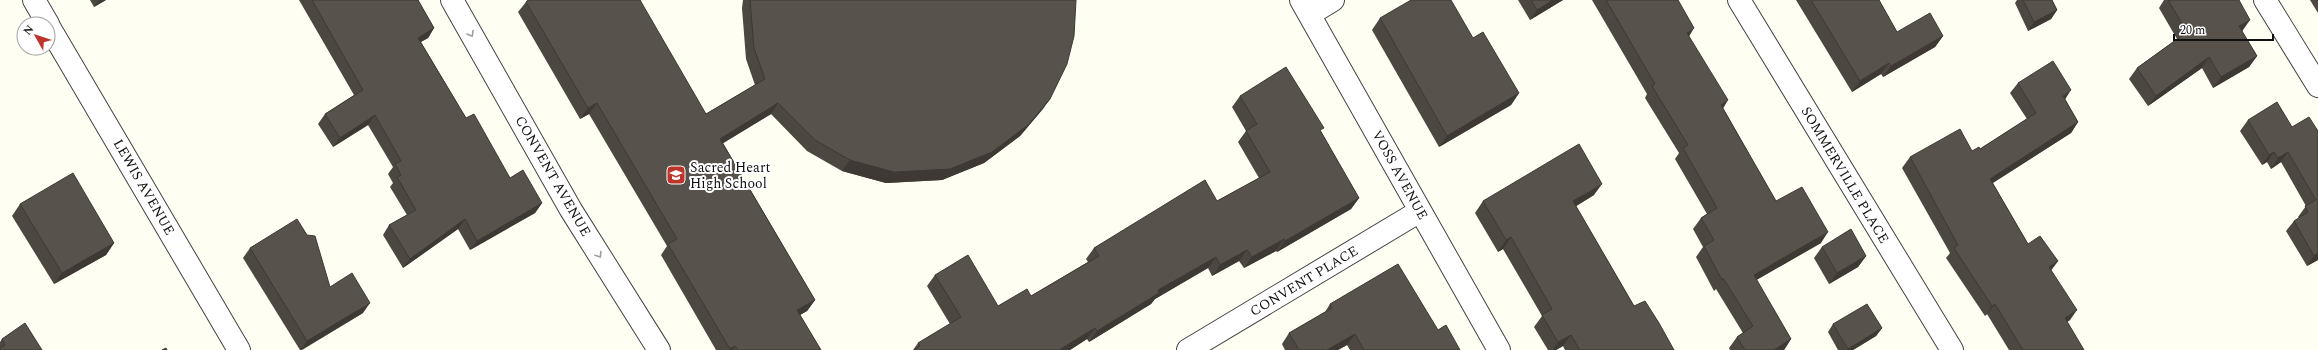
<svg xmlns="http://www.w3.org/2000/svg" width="2318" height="350" font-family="Spectral,serif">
<rect width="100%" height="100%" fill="#fffef3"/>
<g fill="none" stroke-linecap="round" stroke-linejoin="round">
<defs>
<g id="minor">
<path d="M34,0L48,24"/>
<path d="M452,0L571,210L659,350"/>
<path d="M1301,0L1499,350"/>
<path d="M1739,0L1952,350"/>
<path d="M2265,0L2318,86"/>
<path d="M1310,14L1333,0"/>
<path d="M48,25L239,350"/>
<path d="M1188,350L1420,211"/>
</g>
</defs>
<use href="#minor" stroke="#434343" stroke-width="24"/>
<use href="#minor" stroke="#fff" stroke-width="22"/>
</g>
<g fill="#4c4741">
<path d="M90,0H106L94,7Z"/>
<path d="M299,0H418L434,28L428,38L421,42L466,118L510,178L542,203L535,213L470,250L458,229L403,268L383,235L389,225L407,215L390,187L393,183L388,174L393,167L368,125L333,147L318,124L325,114L354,95Z"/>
<path d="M743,0H1076L1050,99L1042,110L1020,136L984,163L942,180L886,183L842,171L807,151L771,114L723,143L815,300L807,311L800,315L821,350H716L661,255L667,246L589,114L580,119L518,12L526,2L706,114L755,85L746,59L742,8Z"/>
<path d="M1518,0H1563L1530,20Z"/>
<path d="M1592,0H1678L1689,36L1723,108L1776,201L1821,243L1756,280L1791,339L1784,350H1730L1729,348L1737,337L1743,333L1716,289L1714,291L1696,257L1703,247L1693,229L1701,218L1707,214L1675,159L1679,153L1645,98L1647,94Z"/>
<path d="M1796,0H1879L1897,32L1943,36L1935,47L1883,77L1881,74L1852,92Z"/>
<path d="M2017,0H2052L2057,10L2051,19L2028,31L2015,3Z"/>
<path d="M2164,0H2239L2243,30L2242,31L2257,56L2249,67L2213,88L2202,68L2148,106L2129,79L2137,68L2177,39L2159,8Z"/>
<path d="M2310,0H2318V13Z"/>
<path d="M1380,18L1519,93L1511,105L1439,147L1372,30Z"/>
<path d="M2018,83L2065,99L2078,122L2071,133L1993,183L2028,244L2058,261L2051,270L2070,320L2067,322L2084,350H2009L1987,314L1985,316L1946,258L1950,253L1902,168L1910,157L1972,151L1980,149L2027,119L2010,93Z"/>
<path d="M1240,96L1321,132L1359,198L1351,209L1277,252L1276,251L1244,268L1239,261L1212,276L1208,268L1155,299L1151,304L1089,342L1087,339L1070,350H913L918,343L950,324L927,286L935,275L998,306L1031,296L1088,262L1086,259L1094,248L1217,201L1259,178L1238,142L1246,131L1232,107Z"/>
<path d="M2248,120L2318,131V260L2307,266L2286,231L2294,221L2299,218L2298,217L2306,206L2281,162L2271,169L2267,162L2262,165L2240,131Z"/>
<path d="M1594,195L1576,206L1634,306L1674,350H1565L1563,346L1556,350H1548L1534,327L1542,316L1503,249L1498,252L1475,213L1483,201Z"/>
<path d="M20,204L114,243L106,255L54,284L12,216Z"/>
<path d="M1822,247L1866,256L1858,267L1829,284L1814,258Z"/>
<path d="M250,248L330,287L363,313L302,350H300L243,258Z"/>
<path d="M1330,304L1438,330L1460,350H1350L1347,345L1338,350H1285L1282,344L1289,333L1325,312Z"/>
<path d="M1833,324L1882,328L1876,336L1853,350H1838L1828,332Z"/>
<path d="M2,339L42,350H0V342Z"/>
</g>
<g fill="#3e3935">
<path d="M99,0H106L94,7Z"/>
<path d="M1553,0H1563L1530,20L1537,10Z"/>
<path d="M2057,10L2051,19L2028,31L2034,22Z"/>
<path d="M2250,20L2243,30L2232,37L2239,26Z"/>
<path d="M434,28L428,38L411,47L418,38Z"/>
<path d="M1694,28L1687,40V33Z"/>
<path d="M1943,36L1935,47L1883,77L1891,66Z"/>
<path d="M2257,56L2249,67L2213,88L2221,77Z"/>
<path d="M2209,57L2202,68L2148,106L2156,96Z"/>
<path d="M1889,63L1881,74L1852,92L1860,81Z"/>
<path d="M2071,90L2064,101L2063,96Z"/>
<path d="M1519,93L1511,105L1439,147L1447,136Z"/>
<path d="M1050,99L1042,110L1020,136L984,163L942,180L886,183L842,171L850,160Z"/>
<path d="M1728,100L1721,112V105Z"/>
<path d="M597,103L589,114L580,119L588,108Z"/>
<path d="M778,103L771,114L712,150L720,139Z"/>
<path d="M375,115L368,125L333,147L340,138Z"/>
<path d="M2078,122L2071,133L1983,189L1990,179Z"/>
<path d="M2274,152L2267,162L2262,165L2269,155Z"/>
<path d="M2288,152L2281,162L2271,169L2278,158Z"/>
<path d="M1602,184L1594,195L1565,213L1573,201Z"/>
<path d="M1359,198L1351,209L1277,252L1285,241Z"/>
<path d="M542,203L535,213L470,250L477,241Z"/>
<path d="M465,219L458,229L403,268L410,259Z"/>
<path d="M1828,232L1821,243L1746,286L1754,275Z"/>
<path d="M1511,237L1503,249L1498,252L1506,240Z"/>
<path d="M1284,239L1276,251L1244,268L1252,257Z"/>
<path d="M114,243L106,255L54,284L62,273Z"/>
<path d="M1247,250L1239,261L1212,276L1220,265Z"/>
<path d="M2318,253V260L2307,266L2314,256Z"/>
<path d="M1866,256L1858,267L1829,284L1837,273Z"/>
<path d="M1216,257L1208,268L1155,299L1151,304L1089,342L1097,331L1158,290Z"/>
<path d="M2058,261L2050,272L2049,267Z"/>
<path d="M815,300L807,311L789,321L797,310Z"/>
<path d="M370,303L363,313L301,350L307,341Z"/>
<path d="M1995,304L1987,314L1985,316L1992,306Z"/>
<path d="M2077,310L2070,320L2057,328L2065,318Z"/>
<path d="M1095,328L1087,339L1070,350H1059Z"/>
<path d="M1882,328L1876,336L1853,350H1847L1848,349Z"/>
<path d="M1355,334L1347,345L1338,350H1327Z"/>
<path d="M1571,335L1563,346L1556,350H1553L1558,342Z"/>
<path d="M1791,339L1784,350H1774Z"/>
<path d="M735,346L732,350H729L730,349Z"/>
</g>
<g fill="#58524c" stroke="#3e3935">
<path d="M312,0H418L434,28L418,38L466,118L474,114L510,178L523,170L542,203L477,241L465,219L410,259L389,225L416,210L397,177L401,175L395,164L401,161L375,115L340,138L325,114L363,90Z"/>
<path d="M528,0H640L706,114L765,79L754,48L750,0H1076L1074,36L1067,64L1050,99L1028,125L992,152L950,169L894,172L850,160L815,140L778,103L720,139L815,300L797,310L821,350H738L735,346L730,349L668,244L677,239L597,103L588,108L526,2Z"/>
<path d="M1411,0H1451L1473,38L1483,32L1519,93L1447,136L1380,18Z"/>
<path d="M1531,0H1553L1537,10Z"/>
<path d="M1606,0H1678L1694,28L1687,33L1728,100L1721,105L1776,201L1802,187L1828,232L1754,275L1791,339L1774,350H1745L1737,337L1753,326L1723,278L1722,280L1704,246L1714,240L1701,218L1717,208L1683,148L1688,145L1652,86L1655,84Z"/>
<path d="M1811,0H1879L1897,32L1930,13L1943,36L1891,66L1889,63L1860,81Z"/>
<path d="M2023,0H2052L2057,10L2034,22Z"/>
<path d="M2168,0H2239L2250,20L2239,26L2257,56L2221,77L2209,57L2156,96L2137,68L2187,32Z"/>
<path d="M2053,61L2071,90L2063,96L2078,122L1990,179L2028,244L2040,236L2058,261L2049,267L2077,310L2065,318L2084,350H2023L1995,304L1992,306L1954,248L1958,245L1910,157L1960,129L1972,151L1979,147L1980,149L2036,113L2018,83Z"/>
<path d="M1286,67L1324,128L1320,130L1359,198L1285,241L1284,239L1252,257L1247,250L1220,265L1216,257L1158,290L1159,293L1097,331L1095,328L1059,350H914L920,346L918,343L961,317L935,275L968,255L998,306L1027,289L1031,296L1099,256L1094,248L1205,180L1217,201L1270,172L1246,131L1257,124L1240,96Z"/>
<path d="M2277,102L2292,127L2309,117L2318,131V253L2314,256L2294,221L2308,212L2305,206L2316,200L2288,152L2278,158L2274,152L2269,155L2248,120Z"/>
<path d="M1579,144L1602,184L1573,201L1634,306L1645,301L1659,323L1674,350H1580L1571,335L1558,342L1542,315L1552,309L1511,237L1506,240L1483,201Z"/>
<path d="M73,173L114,243L62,273L20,204Z"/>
<path d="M297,219L307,235L315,236L330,287L352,273L370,303L307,341L250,248Z"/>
<path d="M1851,229L1866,256L1837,273L1822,247Z"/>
<path d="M1398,264L1438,330L1446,325L1460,350H1364L1355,334L1327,350H1299L1289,333L1332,308L1330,304Z"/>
<path d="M1867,304L1882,328L1848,349L1833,324Z"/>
<path d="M25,323L42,350H0V348L5,345L2,339Z"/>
<path d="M166,348L167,350H162Z"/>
</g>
<defs><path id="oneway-chevron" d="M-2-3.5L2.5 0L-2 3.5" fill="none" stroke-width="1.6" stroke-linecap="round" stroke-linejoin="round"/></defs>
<g stroke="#9f9f9f">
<use href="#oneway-chevron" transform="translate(471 34) rotate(60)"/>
<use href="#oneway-chevron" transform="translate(599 255) rotate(58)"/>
</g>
<defs>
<symbol id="school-square" viewBox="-11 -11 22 22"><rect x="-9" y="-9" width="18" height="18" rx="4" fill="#bd352a" stroke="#fff"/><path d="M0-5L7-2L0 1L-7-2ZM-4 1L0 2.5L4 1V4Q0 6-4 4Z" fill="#fff"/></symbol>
</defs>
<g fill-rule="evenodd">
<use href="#school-square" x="665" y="164" width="22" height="22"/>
</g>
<g text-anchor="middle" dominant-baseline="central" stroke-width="4" stroke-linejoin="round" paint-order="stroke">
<g font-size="14" fill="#101010" stroke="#fff" text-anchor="start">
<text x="690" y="167">Sacred Heart<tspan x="690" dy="16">High School</tspan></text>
</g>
<g font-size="14" fill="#101010" stroke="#fff">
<text transform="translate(1400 175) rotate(61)">VOSS AVENUE</text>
<text transform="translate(1845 175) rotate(59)">SOMMERVILLE PLACE</text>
<text transform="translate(553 176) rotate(60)">CONVENT AVENUE</text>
<text transform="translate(144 187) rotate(60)">LEWIS AVENUE</text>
<text transform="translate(1304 281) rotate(-31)">CONVENT PLACE</text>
</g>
</g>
<g transform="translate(36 36) rotate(309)"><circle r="19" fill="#ffffff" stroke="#9f9f9f"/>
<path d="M0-3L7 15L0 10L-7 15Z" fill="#bd352a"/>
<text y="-6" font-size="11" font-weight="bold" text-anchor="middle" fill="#101010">N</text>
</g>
<path d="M2174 34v6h99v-6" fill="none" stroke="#101010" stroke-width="2"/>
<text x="2180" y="34" font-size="12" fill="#101010" stroke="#ffffff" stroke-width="3" paint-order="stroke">20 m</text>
</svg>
